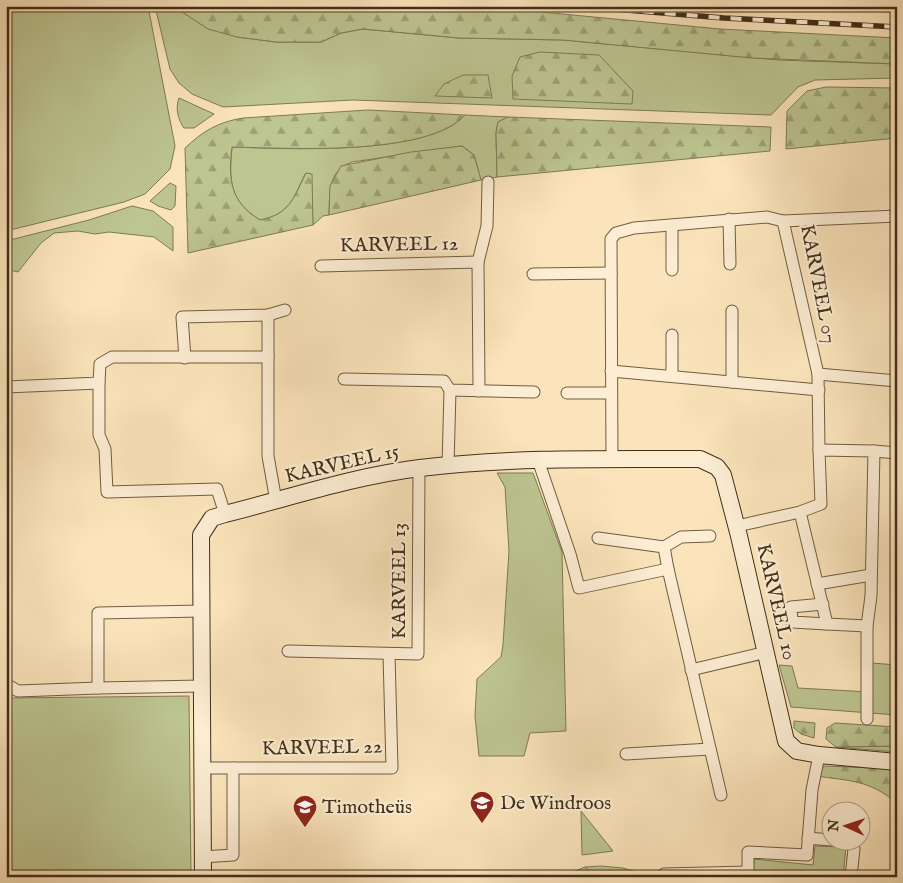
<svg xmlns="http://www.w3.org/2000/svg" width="903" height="883" font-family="'IM FELL English',serif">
<defs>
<pattern id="forest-firs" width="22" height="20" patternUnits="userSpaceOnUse" patternTransform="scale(1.25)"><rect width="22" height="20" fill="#bdc591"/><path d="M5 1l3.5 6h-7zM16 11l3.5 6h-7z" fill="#9ba076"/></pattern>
</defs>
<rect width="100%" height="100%" fill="#fbe4bb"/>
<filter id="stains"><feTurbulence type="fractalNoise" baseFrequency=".004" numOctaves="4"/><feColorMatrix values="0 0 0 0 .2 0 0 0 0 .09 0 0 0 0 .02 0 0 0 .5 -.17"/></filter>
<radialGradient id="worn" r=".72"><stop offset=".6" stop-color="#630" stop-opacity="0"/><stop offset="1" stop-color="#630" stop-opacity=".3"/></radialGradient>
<g fill="#bdc591" stroke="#7f7a55">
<path d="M6,6H148L175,146L170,169L145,194L124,202L6,231Z"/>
<path d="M155,6H179L182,12L237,37L276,42H321L341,33L363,29L459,38L563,40L779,60L897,64V78L815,80L798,87L771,115L353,100L223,107L192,94L179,83L170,69Z"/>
<path d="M179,98L214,114L194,128H184C178,120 175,107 179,98Z"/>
<path d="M465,115L508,117L498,122L496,133L497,177L481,180L474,155L462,146L352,162C327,171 330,193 329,215L323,216L313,225L311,174H305C293,199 290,214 260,220C229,201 229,180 232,147C286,149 428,156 465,115Z"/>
<path d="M170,183L176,186L175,206L171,210L158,206L150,201Z"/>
<path d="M132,206L153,211L173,227V251L154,237L109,232L95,234L78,231L54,233L41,243L18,272L6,269V241L89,220Z"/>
<path d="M497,473H533L562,552L566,731L530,733L524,756H479L475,716L477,679L501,657L503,645L509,551L505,487Z"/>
<path d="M872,663L897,665V715L791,707L779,665L792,666L798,688L870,692Z"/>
<path d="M189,696L191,877H6V698Z"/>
<path d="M897,746V752L836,747Z"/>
<path d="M581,811L613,851L582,855Z"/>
<path d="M815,846L846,847L843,877H753L754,859L813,865Z"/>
<path d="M601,866L623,868L655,877H594L585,867Z"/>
</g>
<g fill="url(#forest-firs)" stroke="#7f7a55">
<path d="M179,6H478L720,29L897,38V64L752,58L563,40L459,38L363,29L341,33L321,42H276L237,37L208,29L182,12Z"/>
<path d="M540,52L599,55L633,91L632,104L513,99L512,76L520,57Z"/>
<path d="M463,75H488L492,98L435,96L444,84Z"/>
<path d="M826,87L897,88V138L786,149L787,111L807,91Z"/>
<path d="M368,110L465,115C427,157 287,148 232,147C228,179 230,202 260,220C290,214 293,199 306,173L312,174L313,225L188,253L185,148C203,131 218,122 243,118Z"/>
<path d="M508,117L771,127L770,151L497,177L496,133L498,122Z"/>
<path d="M462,146L474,155L481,180L329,215L330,186L341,166L411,152Z"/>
<path d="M794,721L815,723L814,738L801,734L794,728Z"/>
<path d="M835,723L897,727V746L836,747L826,739L827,728Z"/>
<path d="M824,766L897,769V803C869,780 851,781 816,776Z"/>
<path d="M585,867L594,877H561Z"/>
</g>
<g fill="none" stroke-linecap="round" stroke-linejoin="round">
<defs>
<g id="street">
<path d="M729,219L730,264"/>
<path d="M672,226V270"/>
<path d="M478,262L487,226L488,182"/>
<path d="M321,266L478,262L479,391"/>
<path d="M533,274L611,273"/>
<path d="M268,357V315"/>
<path d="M185,358L182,317L268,315L285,310"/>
<path d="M611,371L819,390"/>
<path d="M818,374L897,381"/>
<path d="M672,376V335"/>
<path d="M344,379L444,381L450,390L534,392"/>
<path d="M732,382V311"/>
<path d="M99,383V435L105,449L107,492L217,489L225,514"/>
<path d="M6,387L99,383L100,364L112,357H268V456L276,501"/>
<path d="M567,393H611"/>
<path d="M819,450L818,374L783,221L897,216"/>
<path d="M874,451L897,453"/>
<path d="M612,459L611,239L616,233L634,228L767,217L783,221"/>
<path d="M538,460L570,554L579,588L668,569L664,547L598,538"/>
<path d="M448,466L450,390"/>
<path d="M737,526L800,512L821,504L819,450L874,451L871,596L867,626L827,624L800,512"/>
<path d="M664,547L681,537L710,536"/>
<path d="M668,569L721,795"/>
<path d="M817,584L871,575"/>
<path d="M823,604L791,607L792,622L827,624"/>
<path d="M867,626V719"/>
<path d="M288,651L418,654L419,468"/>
<path d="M691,670L767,652"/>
<path d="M6,684L18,691L98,688"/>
<path d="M201,686L98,688V613L202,611"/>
<path d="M626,754L710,749"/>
<path d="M202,768H392L389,654"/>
<path d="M808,838L830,840"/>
<path d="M840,840L847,841L854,849L851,877"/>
<path d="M202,857L233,855V768"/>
<path d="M664,874L748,872"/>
<path d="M748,877V852L807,855L812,790L819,755"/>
</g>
<path id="secondary" d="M203,877L201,535L212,518L225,514C289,498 354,476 420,468C513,457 607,459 700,459L717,467L723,475L739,536L786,741L797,751L819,755L897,762"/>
</defs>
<use href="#street" stroke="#705c42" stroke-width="13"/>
<use href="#secondary" stroke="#412f19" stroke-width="18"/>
<use href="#street" stroke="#fcedd3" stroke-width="11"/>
<use href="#secondary" stroke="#fcedd3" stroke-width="16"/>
<defs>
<g id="rail">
<path d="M577,6L724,18L897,27"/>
<path d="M796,6L897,10"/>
</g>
</defs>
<use href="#rail" stroke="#412f19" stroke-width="5.5"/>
<use href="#rail" stroke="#fcedd3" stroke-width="4" stroke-dasharray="11" stroke-linecap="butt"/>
</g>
<defs>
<symbol id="school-pin" viewBox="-11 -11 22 30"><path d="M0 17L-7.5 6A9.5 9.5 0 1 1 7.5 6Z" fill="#8f2418" stroke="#fcedd3"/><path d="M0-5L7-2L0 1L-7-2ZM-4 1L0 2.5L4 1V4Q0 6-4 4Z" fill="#fff"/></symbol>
</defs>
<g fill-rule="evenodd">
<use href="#school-pin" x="468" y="789" width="28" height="38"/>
<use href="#school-pin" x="291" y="793" width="28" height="38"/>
</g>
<g text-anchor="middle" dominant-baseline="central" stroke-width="4.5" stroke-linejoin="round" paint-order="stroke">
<g font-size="20" fill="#412f19" stroke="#fcedd3">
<text transform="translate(399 245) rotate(-1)">KARVEEL 12</text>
<text transform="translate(818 284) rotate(79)">KARVEEL 07</text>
<text transform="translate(342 464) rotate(-13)">KARVEEL 15</text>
<text transform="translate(399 581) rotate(-90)">KARVEEL 13</text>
<text transform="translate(776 602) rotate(77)">KARVEEL 10</text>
<text transform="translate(322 748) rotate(-1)">KARVEEL 22</text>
</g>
<g font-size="20" fill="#412f19" stroke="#fcedd3" text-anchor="start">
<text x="500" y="803">De Windroos</text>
<text x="322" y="807">Timotheüs</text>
</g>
</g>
<rect width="903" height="883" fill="none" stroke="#fbe4bb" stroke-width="25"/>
<rect x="8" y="8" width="888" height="868" fill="none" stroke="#412f19" stroke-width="2.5"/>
<rect x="12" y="12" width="878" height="858" fill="none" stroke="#412f19"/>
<g transform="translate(846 826) rotate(273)"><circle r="24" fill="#fcedd3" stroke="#b1a189"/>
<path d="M0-4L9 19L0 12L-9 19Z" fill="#8f2418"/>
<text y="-8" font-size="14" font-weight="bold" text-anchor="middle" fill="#412f19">N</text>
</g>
<rect width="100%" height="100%" filter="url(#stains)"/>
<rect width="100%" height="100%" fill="url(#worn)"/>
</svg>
